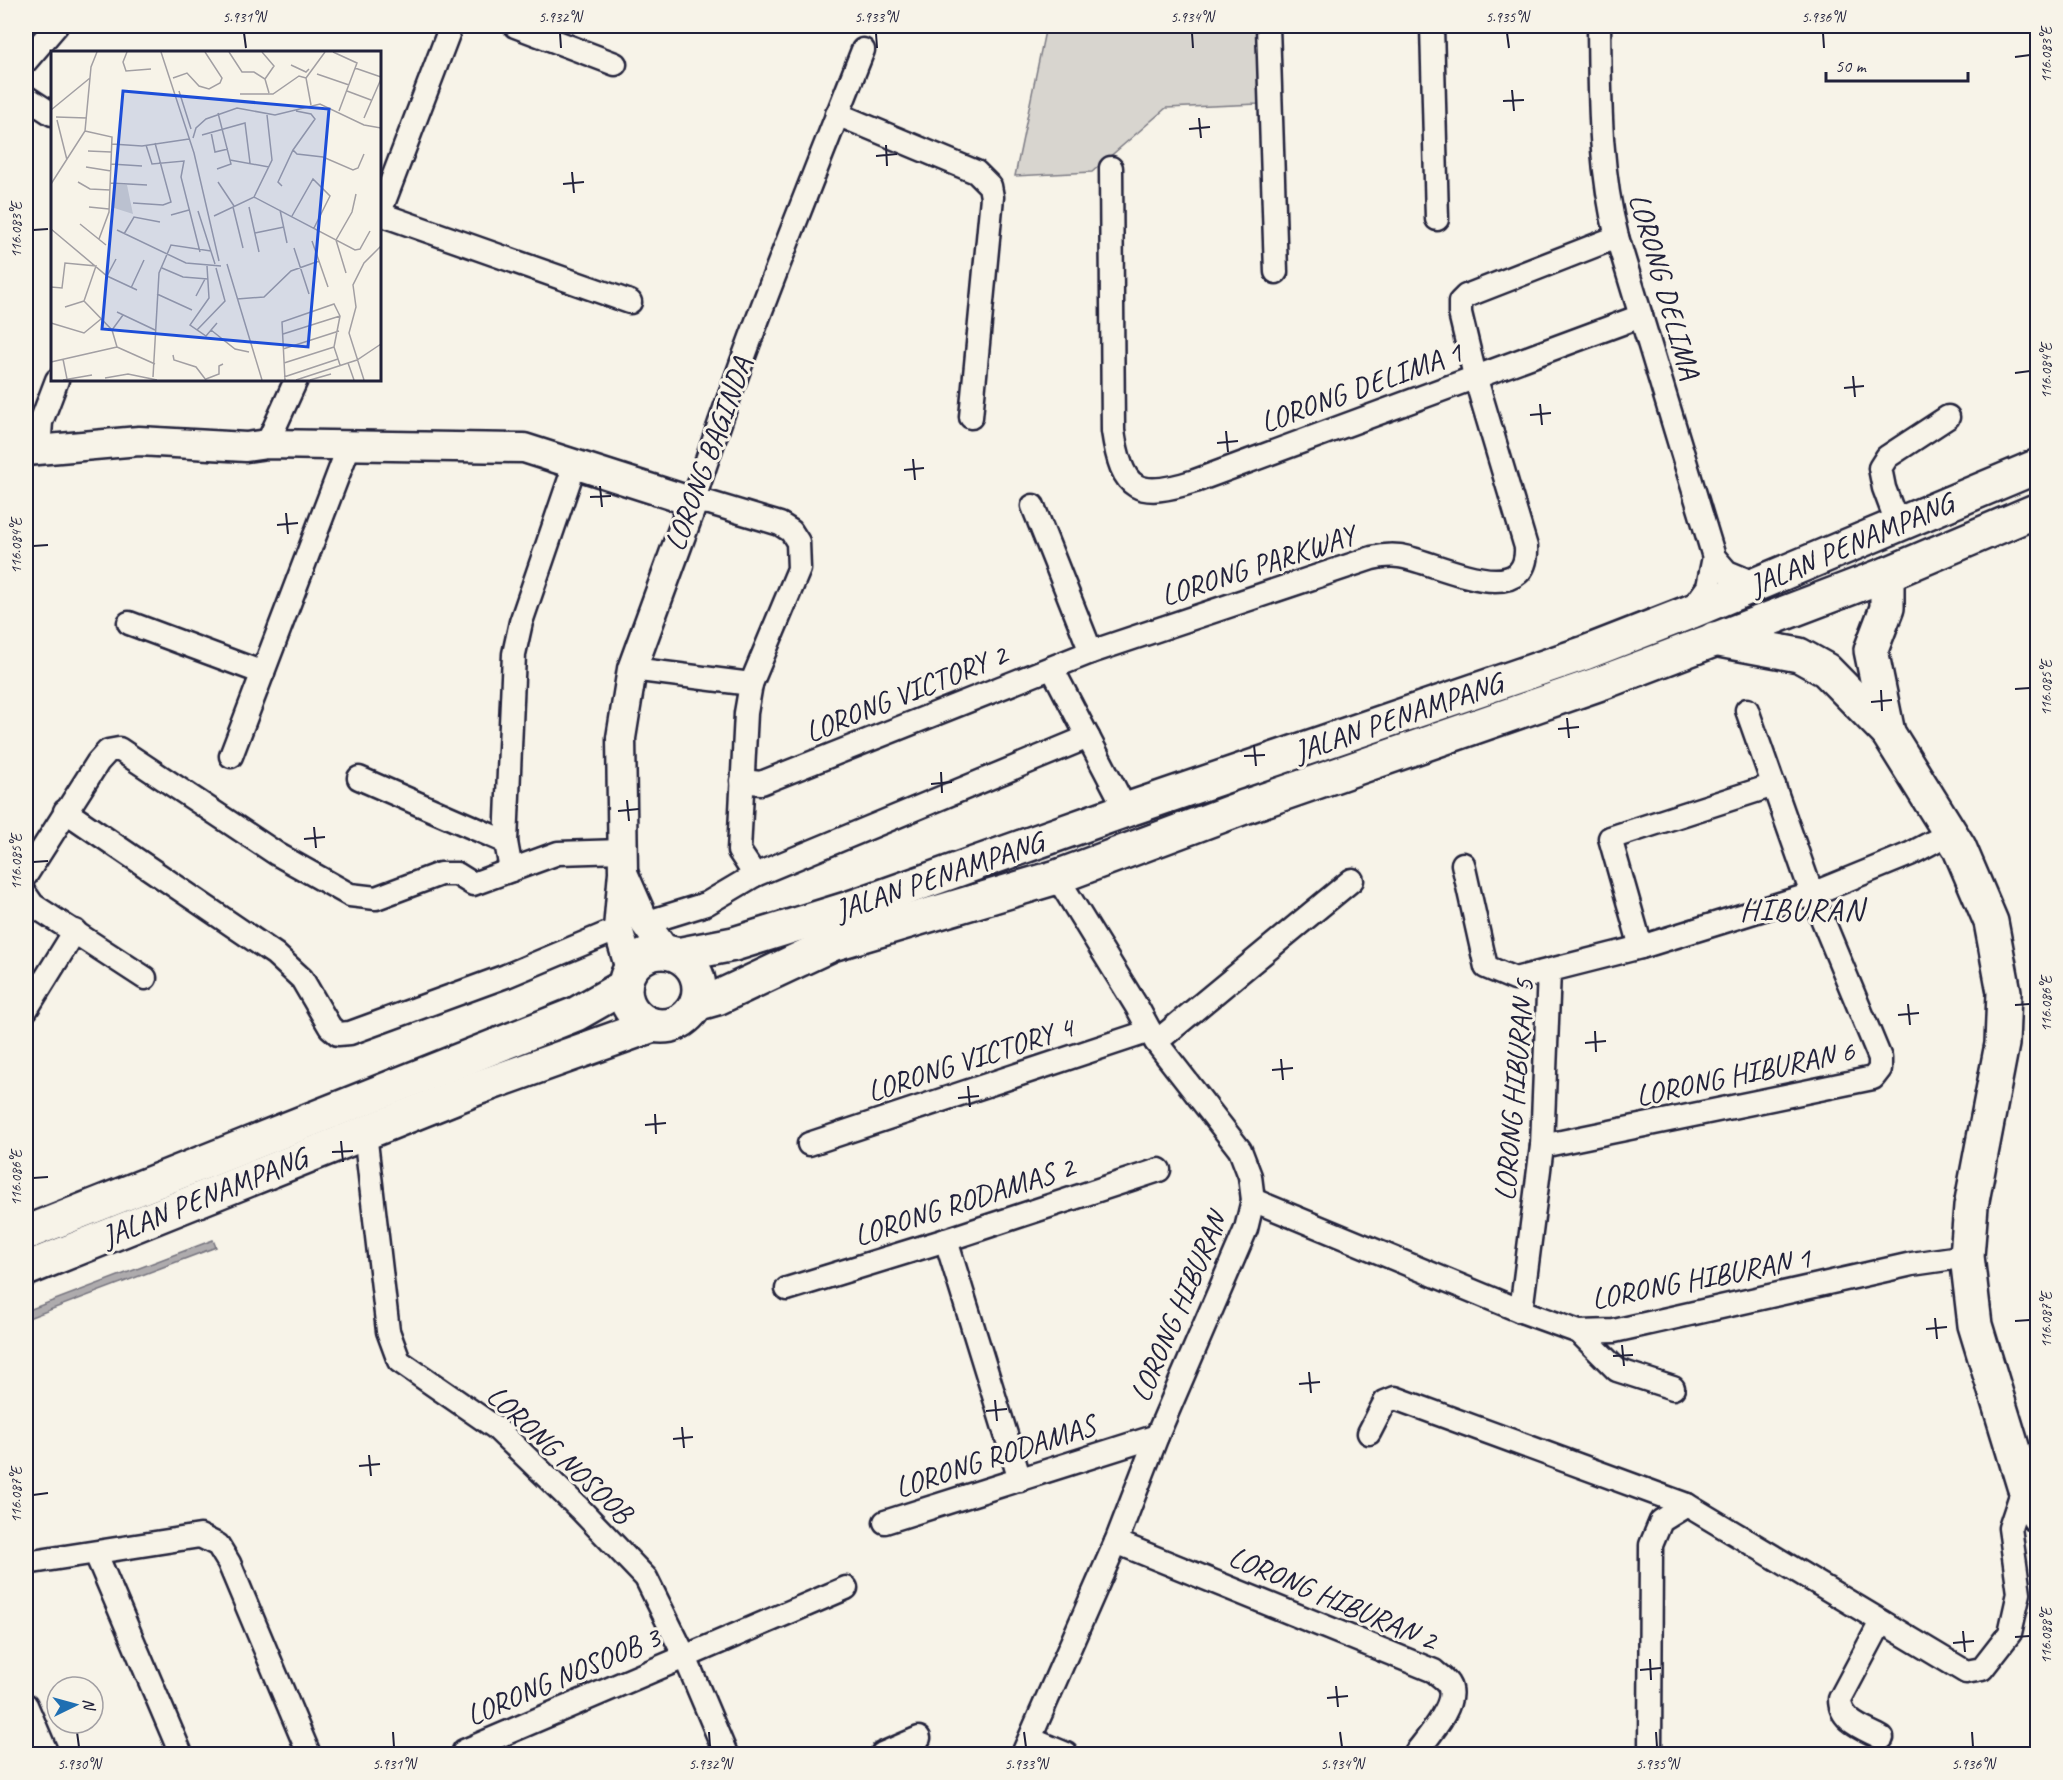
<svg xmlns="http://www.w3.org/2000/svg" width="2063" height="1780" font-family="Caveat,sans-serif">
<rect width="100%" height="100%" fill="#f7f3e8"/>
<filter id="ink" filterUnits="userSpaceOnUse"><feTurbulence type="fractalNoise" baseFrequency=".0167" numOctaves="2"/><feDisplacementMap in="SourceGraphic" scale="12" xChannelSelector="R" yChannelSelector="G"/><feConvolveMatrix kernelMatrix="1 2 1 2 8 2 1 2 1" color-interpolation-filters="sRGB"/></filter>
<g filter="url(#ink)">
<path fill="#d8d5cf" stroke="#7d7c85" stroke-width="1.5" d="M1046,26H1258V104L1166,108L1092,172L1015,176Z"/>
<path fill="#aeabad" stroke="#76747f" stroke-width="1.5" d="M213,1240L216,1247L26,1319V1311Z"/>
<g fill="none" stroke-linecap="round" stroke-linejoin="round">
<defs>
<g id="minor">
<path d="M515,26L615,64"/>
<path d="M1268,26L1276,272"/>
<path d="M1432,26L1437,219"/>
<path d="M1599,26C1600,97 1599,167 1617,237L1714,557L1727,572L1756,584"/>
<path d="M26,61L56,26"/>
<path d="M26,97L52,114"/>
<path d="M837,114L976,172L990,186L992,197L971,417"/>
<path d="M1111,168L1113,431C1122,492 1138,499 1195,481L1641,316"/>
<path d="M380,212L451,26"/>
<path d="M380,214L630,302"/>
<path d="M267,444L296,380"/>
<path d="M39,449L41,422L57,380"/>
<path d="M1033,506L1091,652"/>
<path d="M1897,523L1884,488L1880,468L1887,457L1948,417"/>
<path d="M1690,612L1708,587L1714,557"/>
<path d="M129,623L263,673"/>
<path d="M1052,668L1126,810"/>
<path d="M632,669L751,684"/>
<path d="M231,756L349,446"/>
<path d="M359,778L506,842"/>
<path d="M742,781L761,783L1091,652L1372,558C1381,556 1390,555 1399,556C1430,559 1529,614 1526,547L1475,376L1460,313V302L1466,296L1617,237"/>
<path d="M65,811L275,954L302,979L330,1027L338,1034L350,1033L506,976L618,929"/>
<path d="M1463,864L1486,967L1515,979L1641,947L1812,894L1910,854L1950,833"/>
<path d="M511,870L506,842L514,654L521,622L575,464"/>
<path d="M26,875L98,762L108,751L119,749L277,854L350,895L376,898L440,874H457L473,884L558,853L622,851"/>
<path d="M755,875L739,851L746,713L751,684L799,569L798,542L791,531L780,524L710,503L693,502C743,349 804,200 863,50"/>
<path d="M26,895L33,905L145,978"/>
<path d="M645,923L706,904L755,875L1088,737"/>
<path d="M1641,947L1610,838L1774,785"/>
<path d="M26,1010L75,931"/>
<path d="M1156,1042L1352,880"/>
<path d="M365,1133L388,1331L399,1361L496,1428L579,1508L646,1578L685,1657L726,1754"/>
<path d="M809,1144L1150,1031"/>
<path d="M1542,1146L1873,1078L1880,1069V1058L1812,894L1747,710"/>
<path d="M1253,1200L1521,1311L1579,1332L1614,1331L1912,1264L1967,1256"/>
<path d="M946,1240L1020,1480"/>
<path d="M787,1289L946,1240L1159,1170"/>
<path d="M1521,1311L1542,1146L1549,971"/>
<path d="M1579,1332L1617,1370L1673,1388"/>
<path d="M1369,1433L1385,1402L1395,1398L1687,1505L1966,1672L1982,1669L2010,1633L2019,1593L2010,1528L2024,1486"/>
<path d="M885,1522L1157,1436"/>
<path d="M1116,1542L1434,1671C1438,1675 1445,1679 1448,1684C1460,1703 1426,1739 1415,1754"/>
<path d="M96,1554L181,1754"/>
<path d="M26,1563L200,1536L218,1545L229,1563L309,1754"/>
<path d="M1881,1622L1840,1699C1840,1722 1864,1728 1882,1738"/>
<path d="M26,1705L47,1754"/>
<path d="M1030,1739L1066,1754"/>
<path d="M464,1751L846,1588"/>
<path d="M882,1754L919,1738"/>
<path d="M1023,1754L1116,1542L1157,1436L1246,1229L1253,1200L1250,1176L1240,1150L1156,1042L1137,1007L1057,877"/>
<path d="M1650,1754L1651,1545L1661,1521L1687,1505"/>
</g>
<g id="tertiary">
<path d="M26,451L139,441L246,447L267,444L524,448L693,502L632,669L621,738L623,872L618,929L630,969"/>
<path d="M624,875L645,923L666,952"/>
</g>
<g id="secondary">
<path d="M1887,574V608L1871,650L1888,733"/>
<path d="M1714,639L1799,655L1826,670L1888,733L1959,847L1991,922L2004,992L2002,1044L1971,1206L1967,1256L1975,1325L2024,1486L2038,1516"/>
</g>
<g id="primary">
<circle cx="662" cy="989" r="37"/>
<path d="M677,955L734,944L850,908L1126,810L1585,653L1690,612L2038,466"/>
<path d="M696,1004L717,998L832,944L1057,877L1247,806L1601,683L1887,574L2038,510"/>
<path d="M26,1233L576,1014L625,986"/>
<path d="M26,1269L477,1088L653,1025"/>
</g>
</defs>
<use href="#minor" stroke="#22223b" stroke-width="27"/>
<use href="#tertiary" stroke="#22223b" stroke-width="33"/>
<use href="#secondary" stroke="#22223b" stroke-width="38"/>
<use href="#primary" stroke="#22223b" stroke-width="38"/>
<use href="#minor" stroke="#f7f3e8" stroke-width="22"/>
<use href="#tertiary" stroke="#f7f3e8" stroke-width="28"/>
<use href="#secondary" stroke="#f7f3e8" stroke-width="33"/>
<use href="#primary" stroke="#f7f3e8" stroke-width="33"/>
</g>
</g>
<path fill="none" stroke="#22223b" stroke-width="2" d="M244,33L246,48M560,33L561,48M876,33L877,48M1192,33L1193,48M1507,33L1509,48M1823,33L1824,48M2015,57L2030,55M1512,90L1514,111M1503,101L1524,100M1199,118L1201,138M1189,129L1210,127M886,145L887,166M876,156L897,154M572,172L574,193M563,184L584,182M33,230L48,229M2015,373L2030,371M1853,376L1855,397M1844,388L1864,386M1540,404L1542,425M1530,415L1551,413M1226,431L1228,452M1217,443L1238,441M913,459L915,480M904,470L924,468M600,486L602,507M590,497L611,496M286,513L288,534M277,525L298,523M33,546L48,545M2015,689L2030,688M1881,690L1882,711M1871,702L1892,700M1567,718L1569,738M1558,729L1579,727M1254,745L1256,766M1244,756L1265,755M941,772L942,793M931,784L952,782M627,800L629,821M618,811L639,809M314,827L316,848M304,839L325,837M33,862L48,861M1908,1004L1910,1025M2015,1005L2030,1004M1898,1015L1919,1013M1595,1031L1596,1052M1585,1043L1606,1041M1281,1059L1283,1080M1272,1070L1293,1068M968,1086L970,1107M958,1098L979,1096M655,1114L656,1134M645,1125L666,1123M341,1141L343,1162M332,1152L353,1151M33,1178L48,1177M1935,1318L1937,1339M2015,1321L2030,1320M1926,1329L1947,1327M1622,1345L1624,1366M1613,1356L1633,1355M1309,1372L1311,1393M1299,1384L1320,1382M995,1400L997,1421M986,1411L1007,1409M682,1427L684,1448M673,1439L693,1437M369,1455L371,1476M359,1466L380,1464M33,1495L48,1493M1963,1631L1965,1652M2015,1637L2030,1636M1953,1643L1974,1641M1650,1659L1651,1680M1640,1670L1661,1668M1336,1686L1338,1707M1327,1698L1348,1696M77,1732L79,1747M393,1732L394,1747M709,1732L710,1747M1024,1732L1026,1747M1340,1732L1342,1747M1656,1732L1657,1747M1972,1732L1973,1747"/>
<g text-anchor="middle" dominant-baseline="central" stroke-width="6" stroke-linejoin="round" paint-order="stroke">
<g font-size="30" fill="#22223b" stroke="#f7f3e8">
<text transform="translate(1665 286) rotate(74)">LORONG DELIMA</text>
<text transform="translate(1361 387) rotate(-20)">LORONG DELIMA 1</text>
<text transform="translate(708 454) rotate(-70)">LORONG BAGINDA</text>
<text transform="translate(1851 544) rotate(-23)">JALAN PENAMPANG</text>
<text transform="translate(1258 565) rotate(-18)">LORONG PARKWAY</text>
<text transform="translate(906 693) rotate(-22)">LORONG VICTORY 2</text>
<text transform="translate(1398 717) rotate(-19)">JALAN PENAMPANG</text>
<text transform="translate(939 876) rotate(-19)">JALAN PENAMPANG</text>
<text transform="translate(970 1059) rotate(-18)">LORONG VICTORY 4</text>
<text transform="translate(1745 1073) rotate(-12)">LORONG HIBURAN 6</text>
<text transform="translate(1514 1090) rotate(-85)">LORONG HIBURAN 5</text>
<text transform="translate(204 1197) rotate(-22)">JALAN PENAMPANG</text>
<text transform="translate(964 1201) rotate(-18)">LORONG RODAMAS 2</text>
<text transform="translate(1701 1278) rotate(-11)">LORONG HIBURAN 1</text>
<text transform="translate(1178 1307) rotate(-67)">LORONG HIBURAN</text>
<text transform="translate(560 1454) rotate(43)">LORONG NOSOOB</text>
<text transform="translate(995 1456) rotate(-18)">LORONG RODAMAS</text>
<text transform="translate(1333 1598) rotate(23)">LORONG HIBURAN 2</text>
<text transform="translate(563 1676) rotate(-23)">LORONG NOSOOB 3</text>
</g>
<g font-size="32" letter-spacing="1.5" fill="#22223b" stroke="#f7f3e8">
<text x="1802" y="909">HIBURAN</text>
</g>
</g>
<g transform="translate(51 51)">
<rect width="330" height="330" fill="#f7f3e8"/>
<path d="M62,133L76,134L82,163L60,156Z" fill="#d8d5cf"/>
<path fill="none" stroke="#a29fa3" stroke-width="1.5" d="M76,1L72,11L75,20L100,18M110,1L143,102L168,210M178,1L191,21H203L214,28L218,42M211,1L223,15L214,28M282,1L306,12L288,60M240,14L255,21L258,18M304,17L330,26M266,23L298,34M122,27L136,22L148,35L158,38L169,32L171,27L154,1M128,40L140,78M296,40L320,49M189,43H222L248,25L255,27M260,54L255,27L274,1M0,59L39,27M5,66L36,67M313,67L330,28M6,69L16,109M34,80L61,86L58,161L48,188M160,81L164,101L177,98M151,84L194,72L199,112M142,87L145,77L155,68L186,57L224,64L269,53L313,74L330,77M61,93L91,95L138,88M95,94L101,113L133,110L130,126L149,201M242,99L246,103L272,106L302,119L307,117L313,103M37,100L60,101M179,109L218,116M60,113L91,115M35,116L60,120M166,118L180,113L167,62M27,131L39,138L59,139M167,131L183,155M59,132L96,134M0,133L34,80L40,16L46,1M231,135L227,131L242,99L264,68L260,63L245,60M203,146L221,109L216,64M82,152L112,154L120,151L104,92M38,156L58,158M182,156L192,197M198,156L208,201M229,159L236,192M147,160L164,213M120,164L138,159M163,165L203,146L304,199L309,198L319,180M241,165L262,128L279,145L263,177M29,173L55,194M0,178L56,225L86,239M66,179L135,212L170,215M204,182L233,176M73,183L83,166L109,171M261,190L277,236M243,197L258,243M176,213L211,329M156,215L158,247L139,274L155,285L166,272M111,217L132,226L157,228M295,222L285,189L301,161L305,143M56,225L65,208M0,236L11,237L14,212L45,215L33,250M80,237L93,209M106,243L141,259M145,245L154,228M186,248L213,246L240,220L268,210M33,250L61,279L66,296M14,256L33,250M66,261L104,279M0,272L33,282L50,268M61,279L72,264M146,279L174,250L165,217M160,279L184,298L198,301M232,283L289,265M66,296L104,313M232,298L288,280M122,304L123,309L145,316L155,329M12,308L16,328M0,311L66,296M233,312L283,296M297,312L303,329M102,326L108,222L120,194L160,200M233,326L287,308M54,327L77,323L106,329M155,328L168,323V315L172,313M12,329L41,324M234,329L231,271L283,253L289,265L283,296L289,314M245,329L306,309L330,293M259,329L280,323M313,329L298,282L305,256L302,234L313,212L330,195"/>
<path fill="#1d4ed8" fill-opacity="0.15" stroke="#1d4ed8" stroke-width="3" d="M72,40L278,58L257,296L51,278Z"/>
<rect width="330" height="330" fill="none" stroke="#22223b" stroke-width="3"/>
</g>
<rect width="2063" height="1780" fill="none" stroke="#f7f3e8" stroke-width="66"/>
<g transform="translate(75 1705) rotate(85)"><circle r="28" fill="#f7f3e8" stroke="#a29fa3" stroke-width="1.5"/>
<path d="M0-4.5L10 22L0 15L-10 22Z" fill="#1f6fb2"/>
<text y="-9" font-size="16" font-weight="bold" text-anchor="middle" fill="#22223b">N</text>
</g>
<path d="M1826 72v9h142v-9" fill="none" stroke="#22223b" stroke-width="3"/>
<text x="1835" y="72" font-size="18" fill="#22223b" stroke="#f7f3e8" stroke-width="4.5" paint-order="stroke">50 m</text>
<rect x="33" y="33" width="1997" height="1714" fill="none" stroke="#22223b" stroke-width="2"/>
<g font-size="15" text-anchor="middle" fill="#22223b">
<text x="244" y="22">5.931°N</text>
<text x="560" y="22">5.932°N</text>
<text x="876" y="22">5.933°N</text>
<text x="1192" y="22">5.934°N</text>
<text x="1507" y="22">5.935°N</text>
<text x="1823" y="22">5.936°N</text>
<text transform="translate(2046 55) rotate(-90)" y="5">116.083°E</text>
<text transform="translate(16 230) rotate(-90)" y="5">116.083°E</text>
<text transform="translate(2046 371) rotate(-90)" y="5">116.084°E</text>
<text transform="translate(16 546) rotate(-90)" y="5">116.084°E</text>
<text transform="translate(2046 688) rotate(-90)" y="5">116.085°E</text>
<text transform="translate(16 862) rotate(-90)" y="5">116.085°E</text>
<text transform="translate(2046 1004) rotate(-90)" y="5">116.086°E</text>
<text transform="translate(16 1178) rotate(-90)" y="5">116.086°E</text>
<text transform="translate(2046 1320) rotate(-90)" y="5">116.087°E</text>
<text transform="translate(16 1495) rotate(-90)" y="5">116.087°E</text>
<text transform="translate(2046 1636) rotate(-90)" y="5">116.088°E</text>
<text x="79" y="1769">5.930°N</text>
<text x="394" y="1769">5.931°N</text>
<text x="710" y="1769">5.932°N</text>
<text x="1026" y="1769">5.933°N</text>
<text x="1342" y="1769">5.934°N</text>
<text x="1657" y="1769">5.935°N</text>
<text x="1973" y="1769">5.936°N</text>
</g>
</svg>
